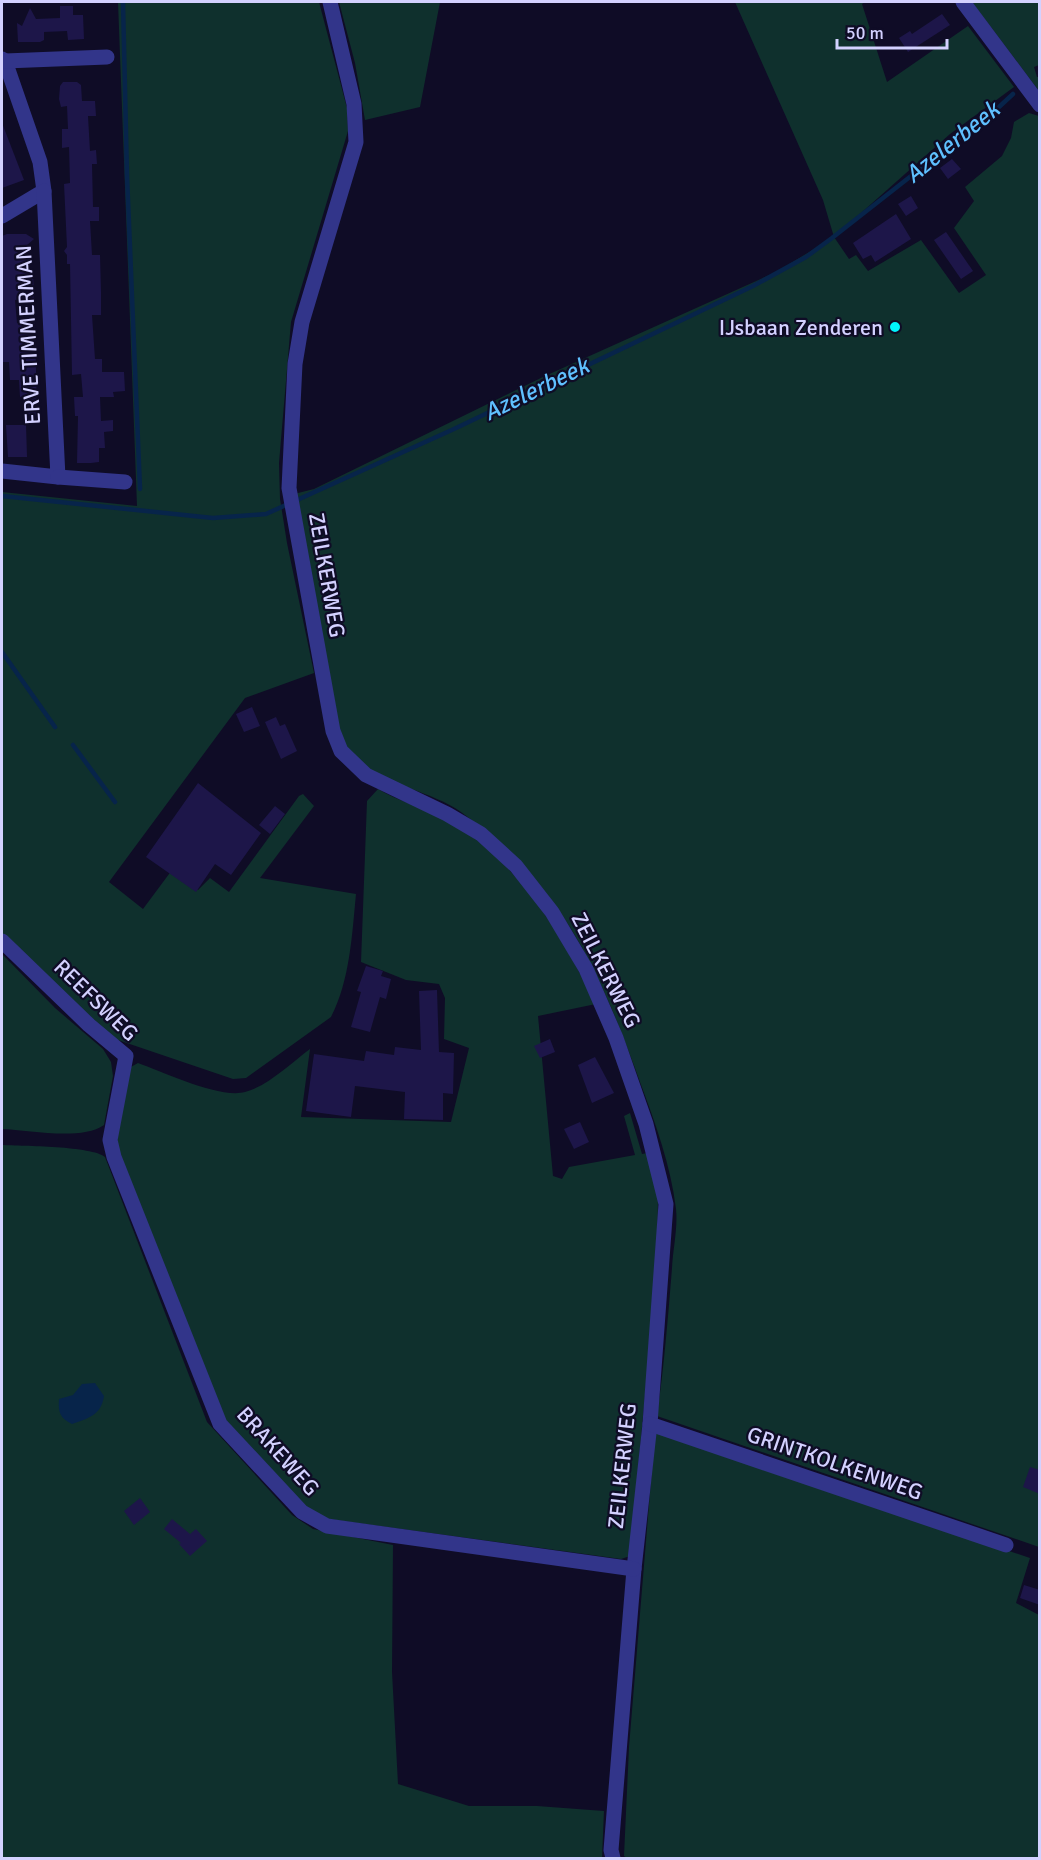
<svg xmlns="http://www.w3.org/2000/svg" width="1041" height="1860" font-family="Signika,sans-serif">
<rect width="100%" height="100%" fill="#0f0c26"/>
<g fill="#0f302d">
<path d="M118,2H319L347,108L348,131L291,322L279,463L280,499L287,543L314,673L245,698L109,882L143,909L172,870L198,890L210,878L229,892L299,796L303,794L314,806L260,878L356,894C352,935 350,980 331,1017L246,1078L233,1079L115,1039L2,936V492L137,506Z"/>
<path d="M339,2H440L420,107L365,120L355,63Z"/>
<path d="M735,2H865L862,4L887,82L968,26L1014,87L950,134L834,237L849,259L856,255L868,271L921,240L959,293L986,275L954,228L974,201L965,187L1002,156L1011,138L1014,122L1029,113L1039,116V1547L657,1416C664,1367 668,1318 672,1268C673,1249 678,1227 676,1209C671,1166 655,1122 640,1082C599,969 562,885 461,812C424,785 355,784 340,733L294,494L314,489L545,376L776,272L834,237L823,200Z"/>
<path d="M972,2H1039V65L1034,67L1037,77H1039V91Z"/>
<path d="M378,789C398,801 420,806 441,817C516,856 559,931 596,1004L538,1016L553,1176L562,1179L569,1167L635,1155L624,1116L630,1113L642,1154L648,1153L658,1198L657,1266L630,1556L621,1559L321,1518L306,1507L223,1417L120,1157L116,1131L129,1068L138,1063C163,1072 220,1099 245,1092C268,1086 291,1063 310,1049L301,1117L451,1122L469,1048L444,1039L445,998L439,984L406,980L361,962L367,801Z"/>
<path d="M2,954L55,1008L103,1049L111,1062L113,1076L104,1125C81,1141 29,1130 2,1129Z"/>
<path d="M2,1145C23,1146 92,1146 105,1157L207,1422L292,1515L313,1529L393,1545L392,1672L398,1784L469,1806H537L604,1811L602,1858H2Z"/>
<path d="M655,1432L1030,1558L1016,1603L1039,1615V1858H627L624,1856L629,1747Z"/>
</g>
<path fill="#07244a" d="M95,1383L104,1396C101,1416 88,1418 72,1424C60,1418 58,1412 59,1399L73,1395L82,1384Z"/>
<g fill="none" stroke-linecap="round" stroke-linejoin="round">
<g stroke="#07244a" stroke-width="4.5">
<path d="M123,2L127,176L140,489"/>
<path d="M2,496L213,518L266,514L454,429L753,286L806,257L832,238L999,107L1013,94"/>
<path d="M2,652L55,727"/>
<path d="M73,745L115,802"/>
</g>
</g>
<g fill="#1d1649">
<path d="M60,6H73V15H83L84,39L68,40L67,31L44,32V40L40,42H18L17,23L22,26L30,8L36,19L60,18Z"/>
<path d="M942,14L950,25L908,52L899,38L910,31L912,34Z"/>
<path d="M63,82H77L81,85L82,101H95L96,116H88L90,151L96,150L97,164H92L93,207H99V221H90L92,255H100L101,292V315H92L95,359H102V372H124L125,391L113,392L114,397H100L101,421L113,420V431L104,432L105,448H99V462L91,463H77L78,416H75L74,397H83L81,374L72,375L70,264H67V255L64,251L67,247L64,184L70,183L69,147L62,148V129H68L67,106L61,107L59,99L60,86Z"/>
<path d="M2,123L24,180L2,188Z"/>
<path d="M952,159L961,169L948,179L940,168Z"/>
<path d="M911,196L918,208L906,216L898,204Z"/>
<path d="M896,214L911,239L875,262L871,255L863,259L853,243Z"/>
<path d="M946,232L973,271L961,279L934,240Z"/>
<path d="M7,234H26L34,239L27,245L29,270L33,271L34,298L15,300L17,323H35L37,417L25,418L24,396L20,397L19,380H10L9,362H3L2,236Z"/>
<path d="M6,425H26L27,457H8Z"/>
<path d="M252,707L260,726L244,732L236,714Z"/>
<path d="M276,717L280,726L285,724L297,751L281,759L265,722Z"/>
<path d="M198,783L261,833L231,875L215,864L196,892L146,857Z"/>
<path d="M275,806L285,814L270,834L259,825Z"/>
<path d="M366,966L383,971L381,976L391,979L386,999L380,997L370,1032L351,1027L361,992L357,991Z"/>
<path d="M437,990L439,1052L454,1053L453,1094L443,1093V1120L404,1119L405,1092L355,1086L351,1117L306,1111L314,1054L364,1061L366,1051L394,1055L395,1047L421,1050L419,991Z"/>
<path d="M550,1039L555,1052L540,1058L534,1046Z"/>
<path d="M595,1057L614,1093L592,1103L578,1065Z"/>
<path d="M580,1122L589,1142L574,1149L564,1129Z"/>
<path d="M1030,1467L1040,1470V1494L1023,1487Z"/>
<path d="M140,1498L150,1512L134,1525L124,1511Z"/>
<path d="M172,1519L190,1534L196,1529L207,1541L190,1556L179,1544L181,1543L164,1529Z"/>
<path d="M1024,1585L1040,1590V1605L1020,1598Z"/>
</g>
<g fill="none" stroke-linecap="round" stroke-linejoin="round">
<g stroke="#32358a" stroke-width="15">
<path d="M330,2L354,104L356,142L302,322L295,364L289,488L333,731L341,751L366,775L447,814L481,834L516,866L552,912L586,969L616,1038L646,1124L666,1204L650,1424L634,1569L611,1850L613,1858"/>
<path d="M963,2L1040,105"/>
<path d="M2,59L5,61L40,162L44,191L2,216"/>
<path d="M5,61L107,57"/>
<path d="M2,471L58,477L44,191"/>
<path d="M58,477L125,482"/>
<path d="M2,941L89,1025L126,1056L110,1140L114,1157L220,1424L302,1512L327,1526L634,1569"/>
<path d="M650,1424L1006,1545"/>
</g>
</g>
<circle fill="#00f4fc" stroke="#0f0c26" stroke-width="2" cx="895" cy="327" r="6"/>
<g text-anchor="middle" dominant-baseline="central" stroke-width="4.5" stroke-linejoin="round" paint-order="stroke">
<g font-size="22" fill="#d3d1ff" stroke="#0f0c26" text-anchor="end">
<text x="883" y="327">IJsbaan Zenderen</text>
</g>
<g font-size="22" fill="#d3d1ff" stroke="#0f0c26">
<text transform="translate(28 335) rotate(-93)">ERVE TIMMERMAN</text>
<text transform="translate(327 575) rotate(80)">ZEILKERWEG</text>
<text transform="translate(606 970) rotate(63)">ZEILKERWEG</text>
<text transform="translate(96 1000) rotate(44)">REEFSWEG</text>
<text transform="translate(278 1451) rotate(48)">BRAKEWEG</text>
<text transform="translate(835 1463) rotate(19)">GRINTKOLKENWEG</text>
<text transform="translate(622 1466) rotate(-84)">ZEILKERWEG</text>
</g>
<g font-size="24" font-style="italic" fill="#5fc0ff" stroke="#0f0c26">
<text transform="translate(952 142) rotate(-39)">Azelerbeek</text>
<text transform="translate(536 389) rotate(-26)">Azelerbeek</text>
</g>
</g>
<rect width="1041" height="1860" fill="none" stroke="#d3d1ff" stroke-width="6"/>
<path d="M837 39v9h110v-9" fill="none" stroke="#d3d1ff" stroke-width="3"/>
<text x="846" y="39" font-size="18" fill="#d3d1ff" stroke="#0f0c26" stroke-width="4.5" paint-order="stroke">50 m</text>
</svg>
